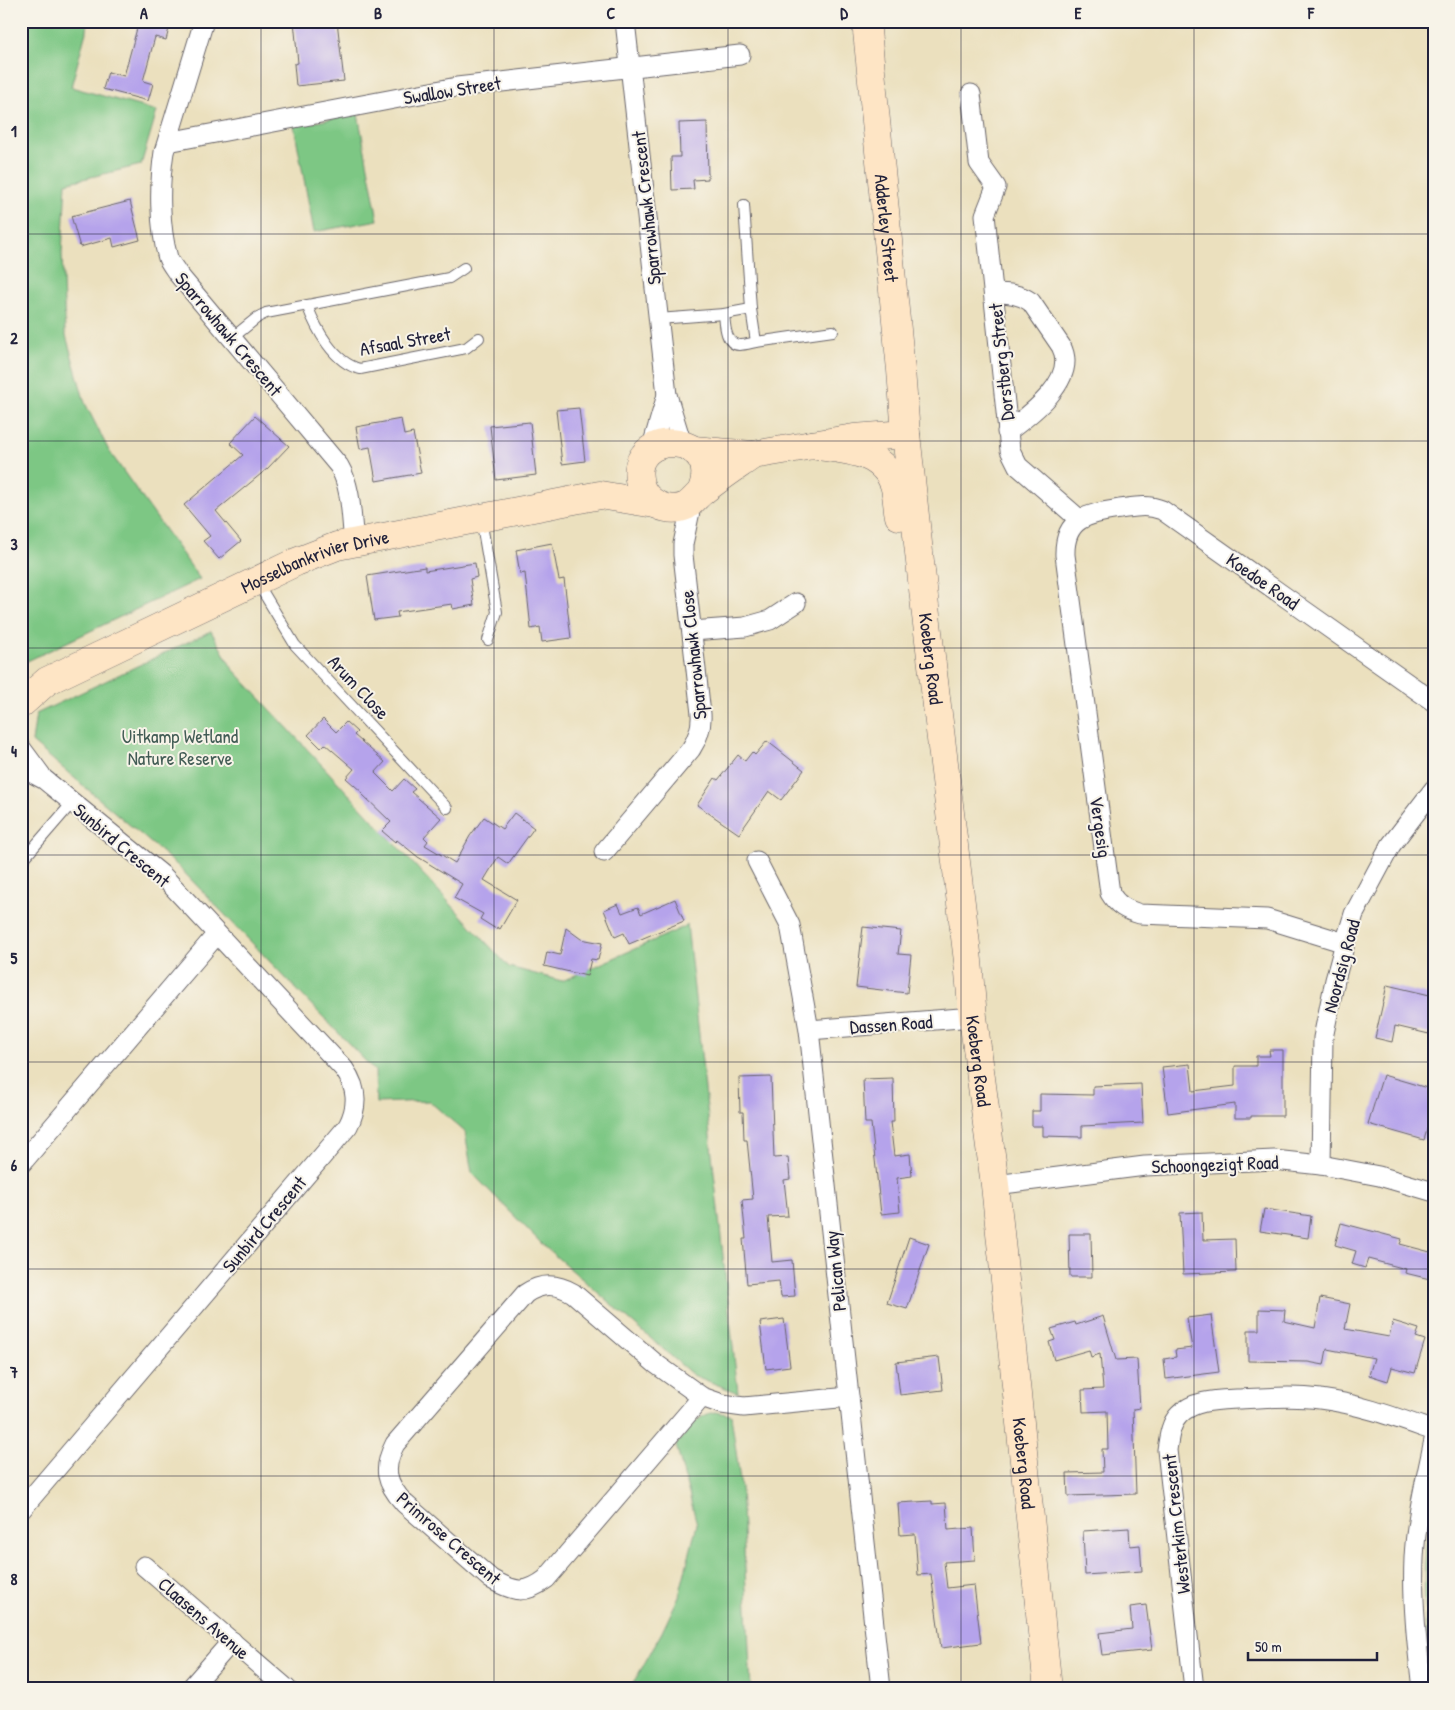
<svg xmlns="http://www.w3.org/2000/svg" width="1455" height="1710" font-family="'Patrick Hand',sans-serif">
<rect width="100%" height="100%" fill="#f7f3e8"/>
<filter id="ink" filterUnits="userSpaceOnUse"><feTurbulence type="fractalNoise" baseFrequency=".02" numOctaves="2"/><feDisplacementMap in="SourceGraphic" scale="10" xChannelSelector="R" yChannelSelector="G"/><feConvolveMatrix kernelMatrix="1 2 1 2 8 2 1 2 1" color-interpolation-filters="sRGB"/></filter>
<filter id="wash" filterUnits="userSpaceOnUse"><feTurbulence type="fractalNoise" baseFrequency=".0096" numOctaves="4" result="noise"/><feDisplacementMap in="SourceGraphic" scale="20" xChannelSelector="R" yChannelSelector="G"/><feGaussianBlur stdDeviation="1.12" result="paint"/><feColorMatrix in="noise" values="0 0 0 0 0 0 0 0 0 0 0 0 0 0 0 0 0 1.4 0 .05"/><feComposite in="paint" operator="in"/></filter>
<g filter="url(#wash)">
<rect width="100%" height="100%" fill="#ebe0be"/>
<g fill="#7dc784" stroke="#507460">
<path d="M21,21H89L71,87L157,111L141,165L66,183L62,253L65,332L85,403L109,451L200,579L21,664Z"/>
<path d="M358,114L378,220L314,232L294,126Z"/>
<path d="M211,631L232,668L509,967L562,981L684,927L687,924L738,1393L693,1375L544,1246L472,1173L465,1132L429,1101L376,1103L375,1071L178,866L32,742L36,714Z"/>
<path d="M716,1412L731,1415L741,1488L751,1689H630L662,1632L679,1596L697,1524L676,1445C689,1430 696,1415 716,1412Z"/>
<path d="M1434,1489V1689H1432C1424,1622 1420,1556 1434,1489Z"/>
</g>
<g id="blocks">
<g fill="#b5a3eb">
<path d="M139,21H171L166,40L155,37L143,81L153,84L148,101L103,89L108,72L124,76Z"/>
<path d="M294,21H337L344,81L296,86L294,64L298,63Z"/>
<path d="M707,122L708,179L693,180L694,189L672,190L671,157H680L679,123Z"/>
<path d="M130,201L140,240L114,247L112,238L80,247L71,216Z"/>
<path d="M579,408L585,461L562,464L556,410Z"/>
<path d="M255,416L289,446L267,469L216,511L241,541L219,559L203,541L210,536L184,505L243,455L230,443Z"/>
<path d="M401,419L404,435L413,433L421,473L376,481L370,447L360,449L356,427Z"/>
<path d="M530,422L536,475L496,480L490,426Z"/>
<path d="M552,543L559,580L564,579L571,638L542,642L540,627L531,629L525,573L520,574L516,550Z"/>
<path d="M475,563L477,577L470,579L474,605L453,609L452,604L397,612L398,617L374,620L367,576L425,567V571Z"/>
<path d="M323,719L336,732L346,722L357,732L354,735L385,762L375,773L393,791L404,779L415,789L411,792L441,818L424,837L428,841L425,845L455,863L470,836L484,817L502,829L514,813L534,828L508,864L498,857L484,880L517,900L500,929L497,927L496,929L480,919L483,914L454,898L462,884L418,857L397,840L395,842L382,831L391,822L362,794L363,793L346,778L354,769L325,744L321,748L308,735Z"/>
<path d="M767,741L804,770L781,800L769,791L739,834L697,805L715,778L718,780L738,755L745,761L752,752L755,755Z"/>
<path d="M675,899L684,921L629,944L624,933L615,937L604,910L618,904L622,913L638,907L641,914Z"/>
<path d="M863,927L901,931L898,954L911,955L907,993L856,987Z"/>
<path d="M566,928L581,939L602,943L598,960L591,959L587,976L544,966L547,952L560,955Z"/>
<path d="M1387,985L1434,996V1013L1429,1034L1395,1026L1392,1042L1375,1038Z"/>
<path d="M1269,1050H1283V1116H1251V1118H1235V1104L1168,1113L1162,1067L1190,1064L1193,1091L1235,1086V1066H1256V1056H1270Z"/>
<path d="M1383,1075L1434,1090V1106L1424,1140L1368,1124Z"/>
<path d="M771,1077L774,1158L788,1157L790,1179L784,1180L788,1216L768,1217L772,1262L792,1260L795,1296L781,1297L779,1281L747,1284L743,1239H746L742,1200L753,1199L747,1140H744L743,1112H740L739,1078Z"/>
<path d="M893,1078L894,1122H890L894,1156L910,1154L912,1176L897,1178L900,1212L881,1214L871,1123H865L863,1079Z"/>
<path d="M1141,1084L1143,1123L1082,1126V1137L1043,1136V1126H1032V1111H1040V1094L1093,1095V1086Z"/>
<path d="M1264,1209L1311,1216L1308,1238L1260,1231Z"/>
<path d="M1202,1212L1203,1240L1235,1239L1236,1272L1183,1274L1180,1213Z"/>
<path d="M1341,1223L1402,1239L1400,1244L1434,1253V1280L1405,1273L1406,1269L1368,1259L1365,1268L1352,1264L1356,1251L1335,1245Z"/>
<path d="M1069,1234H1091L1092,1277H1070Z"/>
<path d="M909,1237L929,1244L907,1309L887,1303Z"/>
<path d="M1320,1298L1350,1304L1345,1329L1389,1337L1393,1321L1419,1329L1416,1337L1425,1340L1415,1373L1392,1367L1388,1381L1369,1375L1374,1358L1327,1349L1324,1365L1308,1362L1248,1361V1330H1259V1309L1285,1310L1284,1321L1315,1328Z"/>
<path d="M1211,1315L1219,1372L1166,1379L1164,1359L1176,1357L1175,1350L1192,1348L1187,1318Z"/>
<path d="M1103,1316L1116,1360L1137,1359L1140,1408L1133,1409L1136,1494L1068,1496L1067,1473L1103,1472L1102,1449H1108L1107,1411L1083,1412L1082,1390L1103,1389L1100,1354L1091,1357L1089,1350L1054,1360L1049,1342L1055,1340L1051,1329L1075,1322L1076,1325Z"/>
<path d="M784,1319L790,1366L766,1369L760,1322Z"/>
<path d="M939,1357L943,1390L900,1395L896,1362Z"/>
<path d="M932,1501V1504L946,1503L948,1530L973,1528L975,1560L944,1562L947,1588L974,1585L981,1643L941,1648L931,1574L918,1575L915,1534L900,1535L898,1503Z"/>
<path d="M1129,1528L1130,1546L1140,1545L1142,1571L1085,1575L1083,1531Z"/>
<path d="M1146,1605L1152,1650L1102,1655L1099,1633L1132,1629L1130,1607Z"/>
</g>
</g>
</g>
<g filter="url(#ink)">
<use href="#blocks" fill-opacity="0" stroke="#686469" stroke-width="1"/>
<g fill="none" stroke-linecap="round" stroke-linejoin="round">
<defs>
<g id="lane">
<path d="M307,305C316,329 334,363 360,369L466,348L479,338"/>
<path d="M751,309L756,342L833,331"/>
<path d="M724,314C725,324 725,344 739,345C745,345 751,343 756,342"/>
<path d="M658,319L724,314L751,309L744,205"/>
<path d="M232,338L258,317L266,313L449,278L464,268"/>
<path d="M481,519L497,612L488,640"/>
<path d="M257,582L295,645L447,808"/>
<path d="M21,862L72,803"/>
</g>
<g id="street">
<path d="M204,21L164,152C159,184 159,227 168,258C170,263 175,269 178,274L339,466C352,488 351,518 354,542"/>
<path d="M625,21L667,395L682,444"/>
<path d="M971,94L979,163L996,187L985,215L1010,450L1018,466L1025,472L1079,519"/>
<path d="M168,142L457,87L740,55"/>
<path d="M994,293C1008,293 1020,294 1031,302L1061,346C1079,379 1030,415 1007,432"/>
<path d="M651,450L667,395"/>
<path d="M692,631L745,627L770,620L796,603"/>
<path d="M21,748L41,775"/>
<path d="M21,767L45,780L162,875L344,1069C357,1087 359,1105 348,1126L21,1510"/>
<path d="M604,852L691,749C698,738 702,727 701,714L683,555V544L692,502"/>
<path d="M757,861L790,925L809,1030L881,1689"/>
<path d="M1345,943L1267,919L1140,914C1126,910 1117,905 1110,893L1065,555C1064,517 1089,514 1120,509C1135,507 1147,504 1162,510L1434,702"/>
<path d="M809,1030L973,1017"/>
<path d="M21,1164L217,934"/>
<path d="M1321,1165L1323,1038L1335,980L1345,943L1354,914L1391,845L1434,789"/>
<path d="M995,1185L1145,1166L1274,1160L1321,1165L1379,1176L1434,1192"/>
<path d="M702,1397L546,1579C525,1595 514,1592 491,1579L404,1503C386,1483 382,1469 395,1444L525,1294C541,1283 556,1283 573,1293L656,1364L702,1397L722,1404L744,1407L849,1397"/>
<path d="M144,1566L287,1689"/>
<path d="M190,1689L232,1641"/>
<path d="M1194,1689L1167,1450C1169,1438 1170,1424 1179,1415C1193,1400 1218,1400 1237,1399C1264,1398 1293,1395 1320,1399C1360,1404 1397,1418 1434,1431"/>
<path d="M1422,1689C1417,1645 1412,1602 1414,1558C1416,1518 1426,1479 1434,1440"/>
</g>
<g id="secondary">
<path id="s1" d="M866,21L901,370L906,434L925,607L968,961L973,1017L995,1185L1048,1689"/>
<path d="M810,445C842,450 885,449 895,488C897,497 897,507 899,516"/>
<path d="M693,450L753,455L854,438L906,434"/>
<path d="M701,492C727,431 625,426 640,484C645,503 668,514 686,506C693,502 697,495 703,491C719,478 736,467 753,455"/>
<path id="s2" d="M21,704L47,681L296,562L337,546L600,495L655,504"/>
</g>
</defs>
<use href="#lane" stroke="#686469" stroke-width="12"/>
<use href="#street" stroke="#686469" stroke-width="21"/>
<use href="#secondary" stroke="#686469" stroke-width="29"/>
<use href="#lane" stroke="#fff" stroke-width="10"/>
<use href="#street" stroke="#fff" stroke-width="19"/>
<use href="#secondary" stroke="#fee5c5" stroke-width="28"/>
</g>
</g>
<path fill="none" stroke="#22223b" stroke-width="1" stroke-opacity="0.55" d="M261,21V1689M494,21V1689M728,21V1689M961,21V1689M1194,21V1689M21,234H1434M21,441H1434M21,648H1434M21,855H1434M21,1062H1434M21,1269H1434M21,1476H1434"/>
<g text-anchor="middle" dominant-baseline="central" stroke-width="4" stroke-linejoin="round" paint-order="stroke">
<g font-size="19" fill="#22223b" stroke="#f7f3e8">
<text transform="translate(452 90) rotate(-9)">Swallow Street</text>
<text transform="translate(646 208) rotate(-96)">Sparrowhawk Crescent</text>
<text stroke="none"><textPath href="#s1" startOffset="208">Adderley Street</textPath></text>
<text transform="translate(229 334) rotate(50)">Sparrowhawk Crescent</text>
<text transform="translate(405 341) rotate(-10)">Afsaal Street</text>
<text transform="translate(1001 362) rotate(-96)">Dorstberg Street</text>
<text stroke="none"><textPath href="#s2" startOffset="329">Mosselbankrivier Drive</textPath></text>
<text transform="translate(1263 581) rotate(35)">Koedoe Road</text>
<text transform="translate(693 655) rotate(-96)">Sparrowhawk Close</text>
<text stroke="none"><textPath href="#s1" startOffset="641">Koeberg Road</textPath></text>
<text transform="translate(359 687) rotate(47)">Arum Close</text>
<text transform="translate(1101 827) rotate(82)">Vergesig</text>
<text transform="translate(122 845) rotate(40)">Sunbird Crescent</text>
<text transform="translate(1341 966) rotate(-75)">Noordsig Road</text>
<text transform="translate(891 1024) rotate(-4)">Dassen Road</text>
<text stroke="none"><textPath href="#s1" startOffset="1046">Koeberg Road</textPath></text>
<text transform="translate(1215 1164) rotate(-2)">Schoongezigt Road</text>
<text transform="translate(264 1224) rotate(-50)">Sunbird Crescent</text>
<text transform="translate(835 1271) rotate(-96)">Pelican Way</text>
<text stroke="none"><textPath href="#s1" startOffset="1451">Koeberg Road</textPath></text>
<text transform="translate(1176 1524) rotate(-96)">Westerkim Crescent</text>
<text transform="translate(449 1538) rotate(41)">Primrose Crescent</text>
<text transform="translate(204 1618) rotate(41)">Claasens Avenue</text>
</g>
<g font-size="19" fill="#425c55" stroke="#f7f3e8">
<text x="180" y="736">Uitkamp Wetland<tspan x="180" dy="22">Nature Reserve</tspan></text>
</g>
</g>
<rect width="1455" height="1710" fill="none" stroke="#f7f3e8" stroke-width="55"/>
<path d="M1248 1652v8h129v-8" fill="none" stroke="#22223b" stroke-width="2.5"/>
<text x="1255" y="1652" font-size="15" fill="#22223b" stroke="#f7f3e8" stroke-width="4" paint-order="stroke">50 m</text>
<rect x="28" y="28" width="1400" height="1654" fill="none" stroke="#22223b" stroke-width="2"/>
<g font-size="16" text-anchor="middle" font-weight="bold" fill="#22223b">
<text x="144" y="19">A</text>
<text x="378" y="19">B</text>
<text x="611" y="19">C</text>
<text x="844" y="19">D</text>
<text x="1078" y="19">E</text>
<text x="1311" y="19">F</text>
<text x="14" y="137">1</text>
<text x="14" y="344">2</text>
<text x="14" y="550">3</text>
<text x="14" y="757">4</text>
<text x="14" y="964">5</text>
<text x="14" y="1171">6</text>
<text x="14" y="1378">7</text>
<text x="14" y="1585">8</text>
</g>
</svg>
